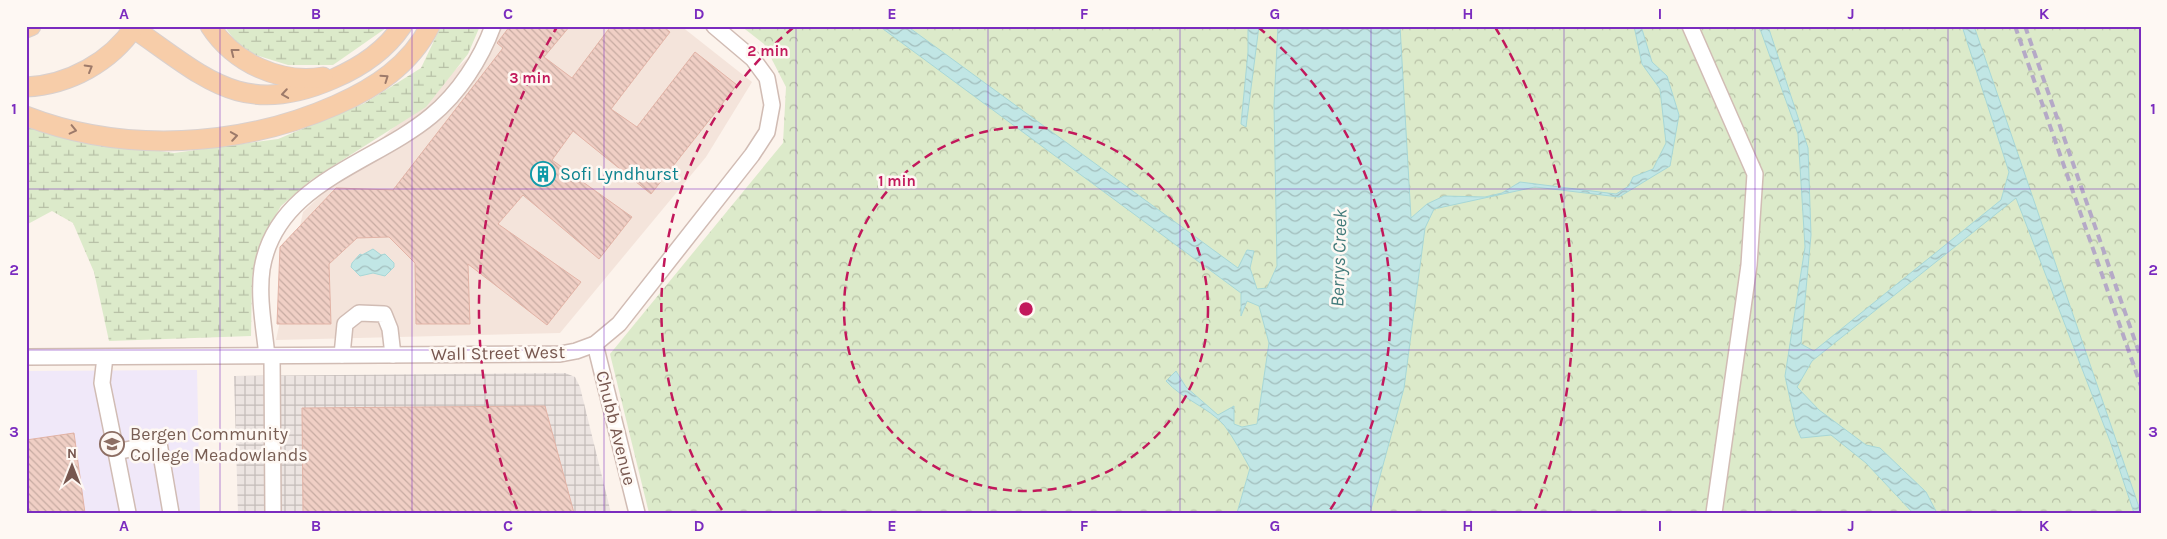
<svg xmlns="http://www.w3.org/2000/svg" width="2167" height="539" font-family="Karla,sans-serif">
<defs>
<pattern id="industrial-grid" width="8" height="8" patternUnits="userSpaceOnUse" patternTransform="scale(1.25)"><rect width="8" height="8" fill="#ece4e1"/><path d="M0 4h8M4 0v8" fill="none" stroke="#c4bcb9"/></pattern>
<pattern id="wetland-marsh" width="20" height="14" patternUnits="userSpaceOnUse" patternTransform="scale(1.25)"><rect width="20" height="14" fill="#dceaca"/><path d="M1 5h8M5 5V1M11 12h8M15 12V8" fill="none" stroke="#b7c0a6"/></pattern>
<pattern id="park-crowns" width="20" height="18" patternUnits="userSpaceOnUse" patternTransform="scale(1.25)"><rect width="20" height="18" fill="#dceaca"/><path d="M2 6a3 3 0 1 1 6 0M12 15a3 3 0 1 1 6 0" fill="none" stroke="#b7c0a6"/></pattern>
<pattern id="water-waves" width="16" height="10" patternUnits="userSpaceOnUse" patternTransform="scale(1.25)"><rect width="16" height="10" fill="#c1e6e5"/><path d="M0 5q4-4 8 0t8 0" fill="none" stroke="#a2bdbc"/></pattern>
<pattern id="building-back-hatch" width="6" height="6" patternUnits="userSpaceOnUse" patternTransform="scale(1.25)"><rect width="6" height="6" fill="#f0cfc5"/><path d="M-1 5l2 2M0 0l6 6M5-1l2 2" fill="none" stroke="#c7aba2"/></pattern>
</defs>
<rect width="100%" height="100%" fill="#fcf3ec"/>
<path fill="#f4e4db" d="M502,26H681L752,82L706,157L560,333L276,340L303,212Z"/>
<path fill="url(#industrial-grid)" d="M565,373L575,377L580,387L611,513H238L234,376Z"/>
<path fill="#f0e8f9" d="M197,370L200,513H26V371Z"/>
<g fill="url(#wetland-marsh)">
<path d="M224,26H389L333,65H288L243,51Z"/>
<path d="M441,26H480L468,54L426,107L311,180L281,206L263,237L252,277L251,336L109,341L94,272L73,223L52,211L26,225V125L60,137L174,153L278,139L365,103L421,68Z"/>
</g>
<path fill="url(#park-crowns)" d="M741,26H2141V513H649L610,354L783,143L786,87L764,44Z"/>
<g fill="url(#water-waves)" stroke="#a7d7d7">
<path d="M879,26H907L1238,268L1247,250L1254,251L1250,268L1257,289L1267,288L1277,266L1274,105L1278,26H1400L1411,218L1427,204L1444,196L1485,197L1502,193L1520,182L1616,194L1629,186L1633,177L1653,169L1666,143L1660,89L1642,64L1634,26H1641L1652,62L1667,76L1679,115L1670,166L1619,197L1535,187L1434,209L1425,228L1404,388L1370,513H1237L1250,468C1242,454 1234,438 1224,425C1208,407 1182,399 1166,381L1176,371L1186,387L1218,415L1234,406V424L1242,427L1257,424L1269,343L1259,306L1247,301L1241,316V293Z"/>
<path d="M1248,26H1259L1246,127L1241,124L1248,52Z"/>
<path d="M1759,26H1768L1808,148L1811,235L1801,344L1814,351L2001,200L2009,172L1962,26H1974L2141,513H2134L2110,441L2016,198L1812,361L1797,387L1819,410L1866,445L1880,448L1926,492L1937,513H1913L1866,463L1831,435L1801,438L1796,426L1785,376L1805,247L1798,134Z"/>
<path d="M373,249L381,255L385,254L394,263V267L385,276L373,273L360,276L351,267L352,263L360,254L362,255Z"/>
</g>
<g fill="url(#building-back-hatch)" stroke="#e2b3a6">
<path d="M510,26H570L544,57L572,78L611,26H663L670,32L611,109L637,127L695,52L737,85L651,194L573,131L552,160L632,217L599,259L523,195L498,224L581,282L547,325L468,264L470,324H416L415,263L389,237L357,238L329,264L331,324H277L280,247L336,188L393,190L503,48L497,43Z"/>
<path d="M545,406L574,513H303L302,408Z"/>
<path d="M74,433L85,513H26V440Z"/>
</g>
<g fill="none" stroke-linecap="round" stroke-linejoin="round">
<defs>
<g id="minor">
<path d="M1690,26L1755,174L1749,265L1714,513"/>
<path d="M595,344L637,513"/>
<path d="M342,355L345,324L359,313L384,314L390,329L393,355"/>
<path d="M267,356C264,327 258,297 262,269C276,183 373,164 431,116C459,93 481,59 493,26"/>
<path d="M272,356L273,513"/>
<path d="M26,357L560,354L576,351L595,344L619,324L752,155L767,132L772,105L767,78L753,59L714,26"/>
<path d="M105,357L102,383L116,452L159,443L171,513"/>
<path d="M116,452L128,513"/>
</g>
<g id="major">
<path d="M130,26C203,75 240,120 333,79C361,67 385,51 402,26"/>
<path d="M210,26C234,63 280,84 323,77"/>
<path d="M26,28L31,26"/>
<path d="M26,87C69,85 111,62 135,26"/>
<path d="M26,116C124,154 241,147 336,105C375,88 410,65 430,26"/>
</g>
</defs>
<use href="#minor" stroke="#d1bcb4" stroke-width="18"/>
<use href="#major" stroke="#d9d0ce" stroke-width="21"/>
<use href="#minor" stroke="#fff" stroke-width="15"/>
<use href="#major" stroke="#f7cda9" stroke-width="19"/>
<g stroke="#b5a9c7" stroke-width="4" stroke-dasharray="8 5" stroke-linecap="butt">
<path d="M2015,26L2141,386"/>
<path d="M2025,26L2141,358"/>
</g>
</g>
<defs><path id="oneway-chevron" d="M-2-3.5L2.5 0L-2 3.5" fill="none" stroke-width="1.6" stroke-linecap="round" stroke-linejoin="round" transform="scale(1.25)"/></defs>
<g stroke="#9d7a6a">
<use href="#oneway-chevron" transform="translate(234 52) rotate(-142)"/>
<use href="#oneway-chevron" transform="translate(89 68) rotate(-30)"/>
<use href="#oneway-chevron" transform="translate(385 78) rotate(-35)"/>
<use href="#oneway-chevron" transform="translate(285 94) rotate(171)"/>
<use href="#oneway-chevron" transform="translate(73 130) rotate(13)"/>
<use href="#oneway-chevron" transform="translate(234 136) rotate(-9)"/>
</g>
<path fill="none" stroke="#7b2cbf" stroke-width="1" stroke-opacity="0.55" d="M220,26V513M412,26V513M604,26V513M796,26V513M988,26V513M1180,26V513M1371,26V513M1564,26V513M1755,26V513M1948,26V513M26,189H2141M26,350H2141"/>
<g fill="none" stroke="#c2185b" stroke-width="2.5" stroke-dasharray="9 6">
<circle cx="1026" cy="309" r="182"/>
<path d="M722 510A365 365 0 0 1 794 27M1258 27A365 365 0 0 1 1330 510"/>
<path d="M517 509A547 547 0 0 1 557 27M1495 27A547 547 0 0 1 1535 509"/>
</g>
<defs>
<symbol id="building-ring" viewBox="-11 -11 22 22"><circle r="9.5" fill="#fef8f3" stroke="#0f9aa8" stroke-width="1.5"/><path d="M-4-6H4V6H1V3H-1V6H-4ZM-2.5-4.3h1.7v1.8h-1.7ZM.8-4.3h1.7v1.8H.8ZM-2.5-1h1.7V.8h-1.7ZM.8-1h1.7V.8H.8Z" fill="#0f9aa8"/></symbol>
<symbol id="university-ring" viewBox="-11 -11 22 22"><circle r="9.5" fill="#fef8f3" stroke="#8d6e63" stroke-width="1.5"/><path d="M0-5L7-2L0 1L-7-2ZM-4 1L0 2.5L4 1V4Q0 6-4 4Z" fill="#8d6e63"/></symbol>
</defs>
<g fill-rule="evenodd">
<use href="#building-ring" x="529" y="160" width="28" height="28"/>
<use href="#university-ring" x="98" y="430" width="28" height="28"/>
</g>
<g text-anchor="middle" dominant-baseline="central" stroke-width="5" stroke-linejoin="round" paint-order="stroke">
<g font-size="18" fill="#0d838f" stroke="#fef8f3" text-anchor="start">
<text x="560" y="174">Sofi Lyndhurst</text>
</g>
<g font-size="18" fill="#77574f" stroke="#fef8f3">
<text transform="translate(498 353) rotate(-1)">Wall Street West</text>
<text transform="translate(616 428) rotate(76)">Chubb Avenue</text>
</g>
<g font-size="18" fill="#785e54" stroke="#fef8f3" text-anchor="start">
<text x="130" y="434">Bergen Community<tspan x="130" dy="21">College Meadowlands</tspan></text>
</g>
<g font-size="19" font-style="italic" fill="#427b7b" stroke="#fef8f3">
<text transform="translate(1339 258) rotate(-88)">Berrys Creek</text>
</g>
</g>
<circle cx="1026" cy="309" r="8" fill="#c2185b" stroke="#fef8f3" stroke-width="2.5"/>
<g font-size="15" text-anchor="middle" font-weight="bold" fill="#c2185b" stroke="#fef8f3" stroke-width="5" stroke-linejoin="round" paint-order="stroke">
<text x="768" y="56">2 min</text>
<text x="530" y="83">3 min</text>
<text x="897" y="186">1 min</text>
</g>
<rect width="2167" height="539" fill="none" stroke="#fef8f3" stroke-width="55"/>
<g transform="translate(72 466)" stroke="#fef8f3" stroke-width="4" paint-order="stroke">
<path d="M0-4L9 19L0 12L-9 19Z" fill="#77574f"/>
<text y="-8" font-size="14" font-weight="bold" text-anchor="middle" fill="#77574f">N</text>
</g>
<rect x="28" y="28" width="2112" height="484" fill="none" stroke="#7b2cbf" stroke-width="2"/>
<g font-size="16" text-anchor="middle" font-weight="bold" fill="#7b2cbf">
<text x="124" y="19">A</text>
<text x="316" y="19">B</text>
<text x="508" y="19">C</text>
<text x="699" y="19">D</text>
<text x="892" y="19">E</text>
<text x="1084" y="19">F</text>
<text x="1275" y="19">G</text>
<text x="1468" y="19">H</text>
<text x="1660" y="19">I</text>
<text x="1851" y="19">J</text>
<text x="2044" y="19">K</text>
<text x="14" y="114">1</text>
<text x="2153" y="114">1</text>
<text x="14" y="275">2</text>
<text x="2153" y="275">2</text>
<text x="14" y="437">3</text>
<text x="2153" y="437">3</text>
<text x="124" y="531">A</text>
<text x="316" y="531">B</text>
<text x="508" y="531">C</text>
<text x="699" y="531">D</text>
<text x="892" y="531">E</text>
<text x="1084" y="531">F</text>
<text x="1275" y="531">G</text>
<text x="1468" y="531">H</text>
<text x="1660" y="531">I</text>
<text x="1851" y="531">J</text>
<text x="2044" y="531">K</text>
</g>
</svg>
